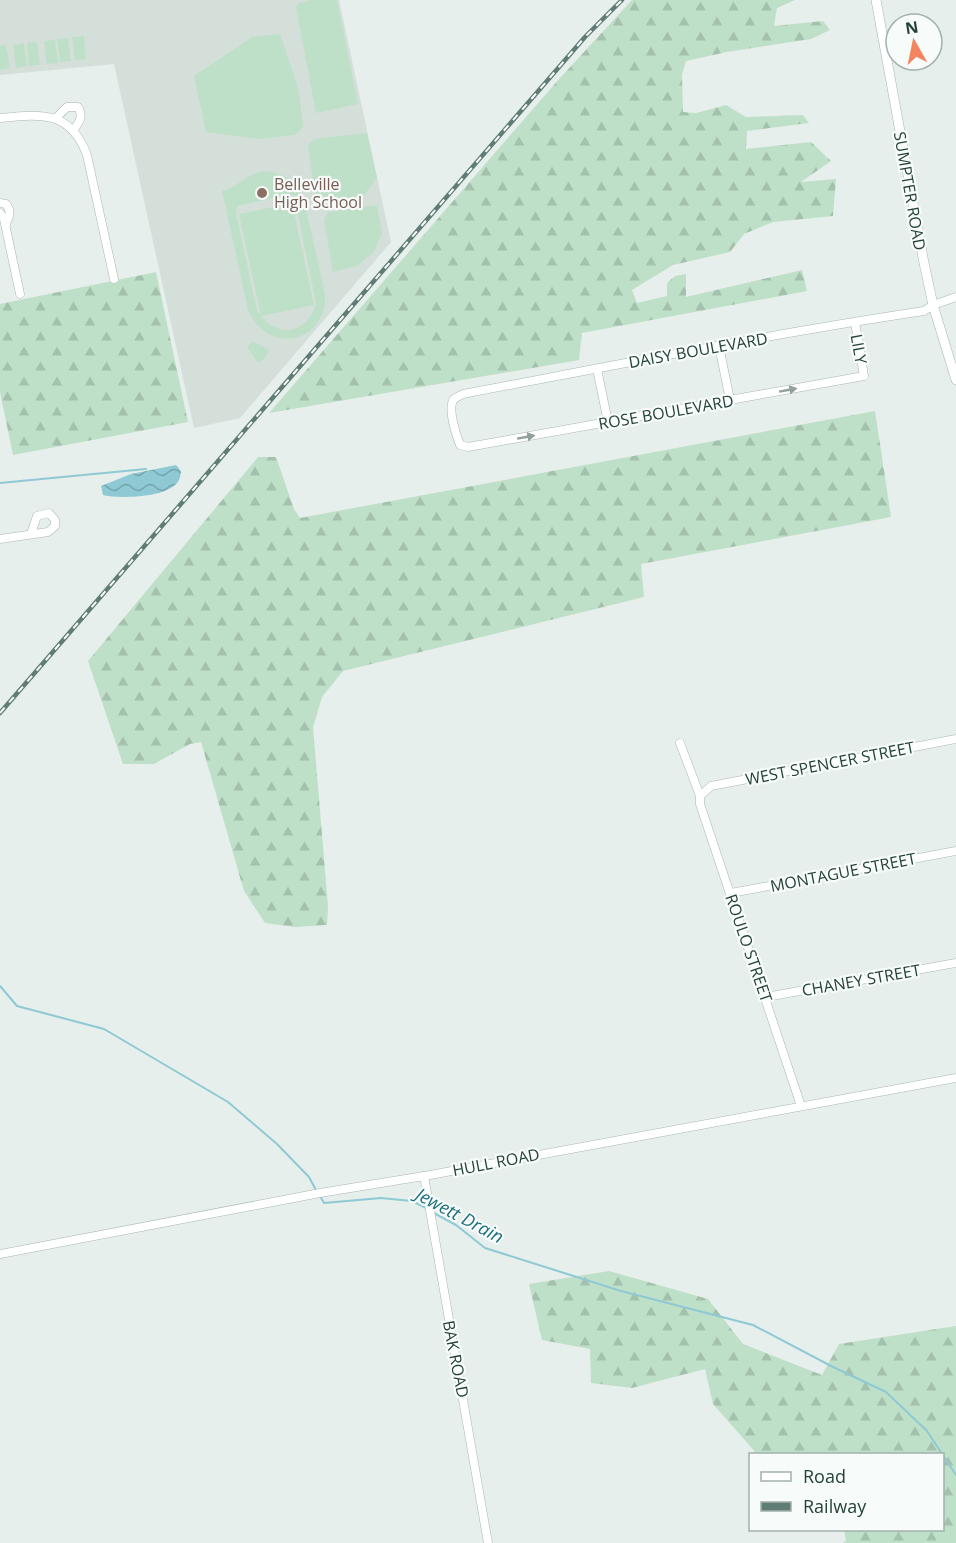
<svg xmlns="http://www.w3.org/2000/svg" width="956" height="1543" font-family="'Open Sans',sans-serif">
<defs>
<pattern id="forest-firs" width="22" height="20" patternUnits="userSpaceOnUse" patternTransform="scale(1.5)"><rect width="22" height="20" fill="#bfe0c8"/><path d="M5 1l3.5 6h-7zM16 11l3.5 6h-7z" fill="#a4c1ad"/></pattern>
<pattern id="water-waves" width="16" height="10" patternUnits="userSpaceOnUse" patternTransform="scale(1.5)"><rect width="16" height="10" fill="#8ec9d4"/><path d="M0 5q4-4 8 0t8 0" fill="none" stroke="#74a5ad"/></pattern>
</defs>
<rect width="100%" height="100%" fill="#e6efeb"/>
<path fill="#d4dfda" d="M0,0H339L391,242L240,418L194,428L114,64L0,75Z"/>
<g fill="url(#forest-firs)">
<path d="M632,0H795L777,8L774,26L823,21L830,30L811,39L727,52L686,61L682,75L683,112L696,113L726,105L746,117L803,115L809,123L747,131L746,149L811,142L831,161L801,182L836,179L833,216L773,222L744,234L730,252L673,265L632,290L637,303L667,296V283L675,276L686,274V297L802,270L807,291L582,333L579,360L269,413L560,78Z"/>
<path d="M156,272L188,422L13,455L0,392V304Z"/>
<path d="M875,411L891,517L641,564L644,597L343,671L322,697L313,727L328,906L327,925L295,927L265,923L244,891L201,742L190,744L154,764H123L88,661L258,457H276L294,509L300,518Z"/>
<path d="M609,1271L708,1299L743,1344L822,1375L839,1344L956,1326V1543H843L846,1540L844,1530H942V1454H757L713,1404L705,1369L632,1388L591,1383L590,1349L542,1340L529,1284Z"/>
</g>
<g fill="#bfe0c8" fill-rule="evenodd">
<path d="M311,0H337L358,104L316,113L296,7L299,3Z"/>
<path d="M280,34L299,91L303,127L295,135L257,139L206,132L194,76L252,37Z"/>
<path d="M84,36L86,59L75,60L72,37Z"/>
<path d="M68,38L71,61L60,62L57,39Z"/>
<path d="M55,40L58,63L47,64L44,41Z"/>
<path d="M37,42L40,65L29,66L27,43Z"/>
<path d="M24,43L27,66L16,68L13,45Z"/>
<path d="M6,45L10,68L0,70V46Z"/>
<path d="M367,133L377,178L361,199L316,204L308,145L314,139Z"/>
<path d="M262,171C283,172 296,180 304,200L325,293C328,344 267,356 248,310L222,191C238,187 245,175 262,171ZM292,194L296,205L316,303C308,336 273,339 257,310L236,213L237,206Z"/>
<path d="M292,203L314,305L261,316L239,214Z"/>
<path d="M377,205L382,233L374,252L357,266L333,272L324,220L328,212Z"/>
<path d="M252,341L269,350L265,358L258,363L247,347Z"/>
</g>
<path fill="url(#water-waves)" d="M176,465L181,471C181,473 180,478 179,480C170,498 120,499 103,495L101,486L131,474Z"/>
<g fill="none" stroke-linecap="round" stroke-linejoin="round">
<g stroke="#8ec9d4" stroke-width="2">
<path d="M0,483L146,469"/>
<path d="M0,986L17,1006L104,1029L228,1102L277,1144L309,1177L317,1192"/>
<path d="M320,1196L324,1203L381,1198L412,1201L428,1209"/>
<path d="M432,1212L456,1225L485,1248L621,1291L753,1325L833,1367L886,1392L927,1431L956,1475"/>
</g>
<defs>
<g id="minor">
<path d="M0,118C41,114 70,110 87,155L114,279"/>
<path d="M56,118L67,107H78C84,117 79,122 73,131"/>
<path d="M0,203L6,204C12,212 9,216 6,224"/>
<path d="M0,213L4,219L20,294"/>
<path d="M855,322L864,376L468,447L460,445C456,435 447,407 454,399C455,398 461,395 463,394C616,365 770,334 924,311L933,305L956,297"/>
<path d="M719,346L730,400"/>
<path d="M597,369L608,422"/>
<path d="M0,539L48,532L55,526V520L49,513L37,516L31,534"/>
<path d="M680,743L700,796"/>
<path d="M731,893L956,851"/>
<path d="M766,997L956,963"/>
<path d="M801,1106L700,804V796L711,786L956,739"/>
<path d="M424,1176L488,1543"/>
<path d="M0,1254L320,1193L430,1175L956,1078"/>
</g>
<path id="tertiary" d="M876,0L924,263L933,305L956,380"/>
</defs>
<use href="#minor" stroke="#a8b8b2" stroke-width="9"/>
<use href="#tertiary" stroke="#a8b8b2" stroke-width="10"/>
<use href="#minor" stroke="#fff" stroke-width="8"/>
<use href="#tertiary" stroke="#fff" stroke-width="9"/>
<defs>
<path id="rail" d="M0,713L585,37L622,0"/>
</defs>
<use href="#rail" stroke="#5f7d75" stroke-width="4.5"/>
<use href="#rail" stroke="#f7fbf9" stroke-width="2" stroke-dasharray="7" stroke-linecap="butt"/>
</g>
<defs><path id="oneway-solid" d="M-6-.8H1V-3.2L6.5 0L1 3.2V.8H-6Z" transform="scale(1.5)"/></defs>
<g fill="#92a09c">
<use href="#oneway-solid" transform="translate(788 390) rotate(-10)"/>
<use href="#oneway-solid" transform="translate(526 437) rotate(-10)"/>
</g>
<circle fill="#8d6e63" stroke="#f7fbf9" stroke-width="2" cx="262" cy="193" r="6"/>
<g text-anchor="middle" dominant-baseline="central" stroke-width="4.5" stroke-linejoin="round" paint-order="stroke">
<g font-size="16" fill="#785e54" stroke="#f7fbf9" text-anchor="start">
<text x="274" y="184">Belleville<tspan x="274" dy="18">High School</tspan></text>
</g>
<g font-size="16" fill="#24423a" stroke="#f7fbf9">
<text transform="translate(910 191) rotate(80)">SUMPTER ROAD</text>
<text transform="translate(859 349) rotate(80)">LILY</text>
<text transform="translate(698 350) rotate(-10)">DAISY BOULEVARD</text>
<text transform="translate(666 412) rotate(-10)">ROSE BOULEVARD</text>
<text transform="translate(830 763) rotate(-11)">WEST SPENCER STREET</text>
<text transform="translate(843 872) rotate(-11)">MONTAGUE STREET</text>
<text transform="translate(749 948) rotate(71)">ROULO STREET</text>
<text transform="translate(861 980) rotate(-10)">CHANEY STREET</text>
<text transform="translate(496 1162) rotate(-11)">HULL ROAD</text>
<text transform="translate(456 1359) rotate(79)">BAK ROAD</text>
</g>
<g font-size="18" font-style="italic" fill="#1c6f80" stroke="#f7fbf9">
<text transform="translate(460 1215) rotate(28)">Jewett Drain</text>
</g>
</g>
<rect x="749" y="1453" width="195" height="78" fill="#f7fbf9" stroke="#a3b1ad" stroke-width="1.5"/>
<rect x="761" y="1472" width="30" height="9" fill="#ffffff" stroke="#a3b1ad" stroke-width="1.5"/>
<text x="803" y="1483" font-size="18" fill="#24423a">Road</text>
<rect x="761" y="1502" width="30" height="9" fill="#5f7d75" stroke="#a3b1ad" stroke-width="1.5"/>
<text x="803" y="1513" font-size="18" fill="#24423a">Railway</text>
<g transform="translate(914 42) rotate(351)"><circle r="28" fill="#f7fbf9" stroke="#a3b1ad" stroke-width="1.5"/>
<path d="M0-4.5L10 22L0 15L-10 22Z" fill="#f4845f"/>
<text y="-9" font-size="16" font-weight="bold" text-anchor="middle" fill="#24423a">N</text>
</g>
</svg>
